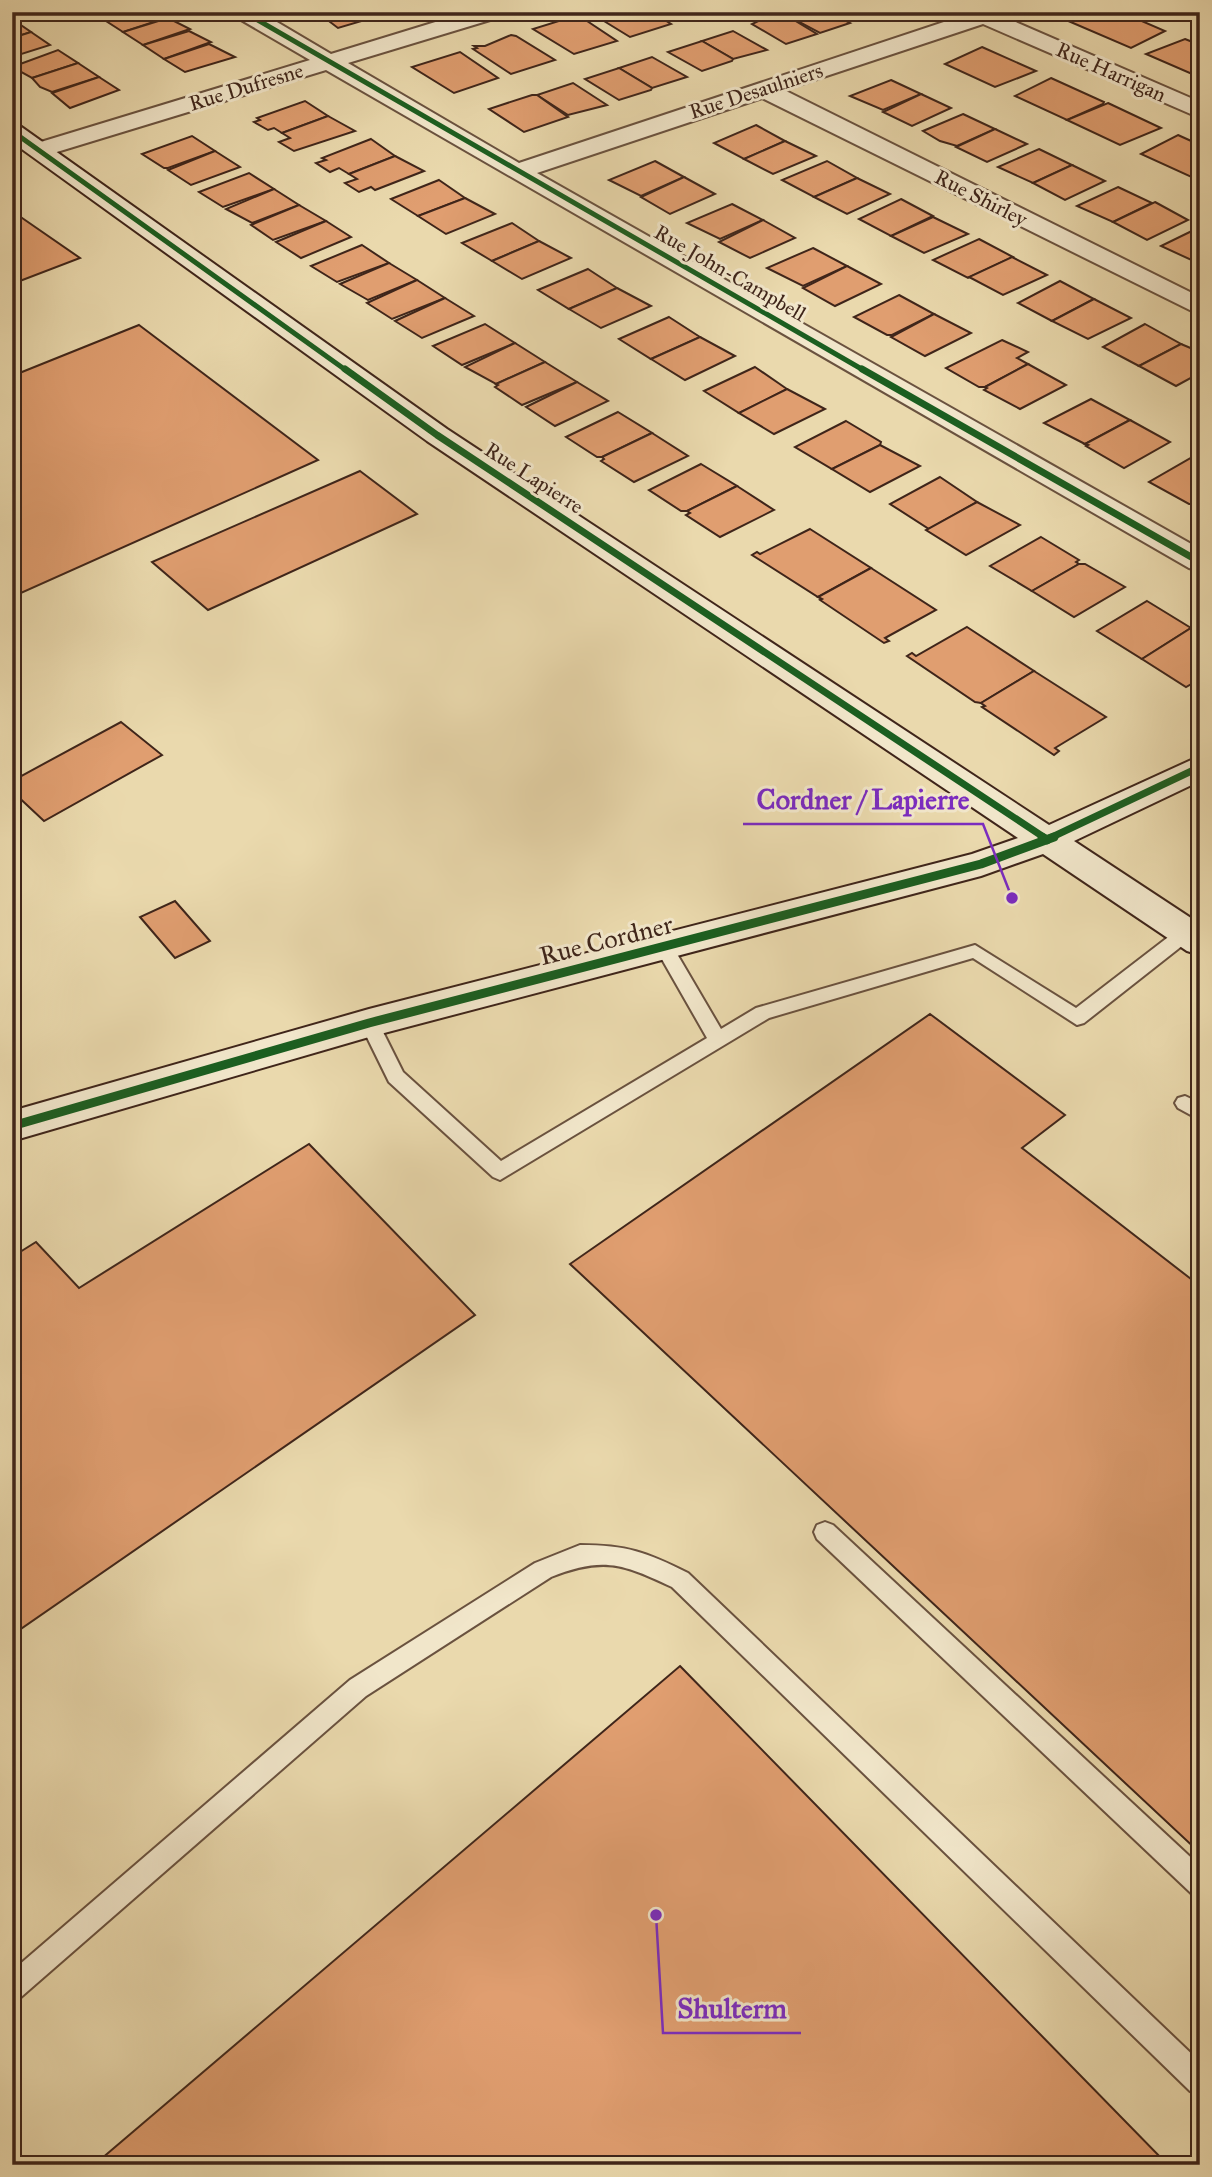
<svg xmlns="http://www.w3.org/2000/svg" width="1212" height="2177" font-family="'IM FELL Great Primer',serif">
<rect width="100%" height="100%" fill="#ead9ad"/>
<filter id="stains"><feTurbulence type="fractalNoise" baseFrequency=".00286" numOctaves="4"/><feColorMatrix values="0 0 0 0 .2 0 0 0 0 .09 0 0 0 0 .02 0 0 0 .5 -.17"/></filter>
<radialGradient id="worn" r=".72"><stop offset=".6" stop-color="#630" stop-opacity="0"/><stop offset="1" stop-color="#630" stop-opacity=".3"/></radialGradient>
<g fill="#e09e70" stroke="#3f251a" stroke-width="2">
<path d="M126,12H161L169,17L123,32L103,19Z"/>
<path d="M317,12H392L338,28Z"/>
<path d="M594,12H652L671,24L630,37L591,13Z"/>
<path d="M789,12H830L850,23L820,33L784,14Z"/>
<path d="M1088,12H1121L1165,31L1131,48L1066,20Z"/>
<path d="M773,14L777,16L784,14L817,34L786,44L752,24Z"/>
<path d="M578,15L617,41L574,54L533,29Z"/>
<path d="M168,18L190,29L143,45L123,32Z"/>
<path d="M12,19L31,32L12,38Z"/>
<path d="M189,31L211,42L164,59L143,45Z"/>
<path d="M733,31L767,50L733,59L702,41Z"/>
<path d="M31,32L50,45L12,57V38Z"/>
<path d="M511,35L516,36L555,60L511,74L473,49L477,48L474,46H485Z"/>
<path d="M1185,39L1200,45L1199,77L1146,54Z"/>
<path d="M702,41L733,59L732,61L702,71L668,52Z"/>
<path d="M209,44L235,57L185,72L164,59Z"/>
<path d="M982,47L1036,71L995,87L945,64Z"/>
<path d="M58,50L78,63L32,78L12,67Z"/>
<path d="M460,52L498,78L454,93L412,67Z"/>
<path d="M652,57L687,77L652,88L619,68Z"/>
<path d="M78,63L99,77L52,92L40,87L32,78Z"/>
<path d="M619,68L652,88L651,90L619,100L585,79Z"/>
<path d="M99,77L119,90L70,108L52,93Z"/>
<path d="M1051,78L1104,102L1103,104L1067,120L1015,96Z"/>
<path d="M891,80L921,94L883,110L850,96Z"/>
<path d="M573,83L607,105L568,115L537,95Z"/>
<path d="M921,94L951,108L912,126L883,112Z"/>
<path d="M532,95H537L568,117L524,132L489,109Z"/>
<path d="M305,101L328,116L282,133L274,128L268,130L254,122L260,120L257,118Z"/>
<path d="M1108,103L1161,128L1120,145L1067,120Z"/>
<path d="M963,114L995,129L957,146L940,141L923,131Z"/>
<path d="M328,116L355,131L294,151L279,142L290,138L282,133Z"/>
<path d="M756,125L785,141L744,159L714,143Z"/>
<path d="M995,129L1027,144L987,162L956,147Z"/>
<path d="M1178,135L1200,145V179L1198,180L1141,154Z"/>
<path d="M192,136L215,151L168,168H164L142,154Z"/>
<path d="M371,139L395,156L349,174L339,168L330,172L316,163L326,160L322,158Z"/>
<path d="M785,141L816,156L773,174L744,159Z"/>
<path d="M1039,149L1072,165L1033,183L998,167Z"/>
<path d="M215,151L240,167L191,185L168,170Z"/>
<path d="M395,156L424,171L375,190L371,187L359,192L345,183L357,179L349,174Z"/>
<path d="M655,161L684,177L641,196L609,180Z"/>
<path d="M827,161L857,178L814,197L782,180Z"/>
<path d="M1072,165L1105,181L1065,200L1033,183Z"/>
<path d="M249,173L274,189L223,207L199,192Z"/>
<path d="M684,177L715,194L670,214L641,197Z"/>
<path d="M857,178L890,194L847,214L814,197Z"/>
<path d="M439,180L465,198L418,216L391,199Z"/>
<path d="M1118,187L1152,203L1113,222L1077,206Z"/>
<path d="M274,189L299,205L252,223L226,209Z"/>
<path d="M465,198L495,214L446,234L418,216Z"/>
<path d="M901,199L933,216L891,236L859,219Z"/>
<path d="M1155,202L1188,220L1147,240L1113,222Z"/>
<path d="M732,204L763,220L720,239L687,223Z"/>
<path d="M299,205L326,221L273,240L251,225Z"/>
<path d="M12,211L80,258L12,284Z"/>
<path d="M933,217L968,234L924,253L891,236Z"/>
<path d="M763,220L795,238L750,258L719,242Z"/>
<path d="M326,221L351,237L301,258L276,242Z"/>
<path d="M512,223L539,241L492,261L462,243Z"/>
<path d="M1200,227L1198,263L1161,246Z"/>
<path d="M979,239L1013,257L968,278L933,260Z"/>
<path d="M539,241L571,258L522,279L492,261Z"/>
<path d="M362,245L389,263L337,282L311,266Z"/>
<path d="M813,248L847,266L803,286L767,268Z"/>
<path d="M1012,257L1047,275L1003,295L969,277Z"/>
<path d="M389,263L417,280L368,300L340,284Z"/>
<path d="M847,266L881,284L835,306L803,288Z"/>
<path d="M588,269L617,288L569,309L538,290Z"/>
<path d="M417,280L445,298L392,319L367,303Z"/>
<path d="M1060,281L1094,299L1052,321L1018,303Z"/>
<path d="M617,288L651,306L601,328L569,309Z"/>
<path d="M899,295L934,314L892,335H887L854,317Z"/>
<path d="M445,298L474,316L422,338L395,321Z"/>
<path d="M1094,299L1131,318L1088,339L1052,321Z"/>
<path d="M934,314L971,333L925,356L891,337Z"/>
<path d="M669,317L700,337L651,359L619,339Z"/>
<path d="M485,324L515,343L462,365L433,346Z"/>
<path d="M1145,324L1181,344L1139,366L1103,347Z"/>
<path d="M139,325L318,460L12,597V376Z"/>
<path d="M700,337L735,356L685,380L651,359Z"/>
<path d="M1002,340L1028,352L1017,358L1028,364L985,387H979L946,368Z"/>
<path d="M515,343L545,362L496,384L465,367Z"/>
<path d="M1181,344L1200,352V373L1176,386L1139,366Z"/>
<path d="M545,362L577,382L522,405L495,387L498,385L496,384Z"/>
<path d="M1028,364L1066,385L1020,409L984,390L987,388L985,387Z"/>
<path d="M755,367L787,389L739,413L704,391Z"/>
<path d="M577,382L608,401L555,426L526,407Z"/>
<path d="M787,389L825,409L774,434L739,413Z"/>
<path d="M1091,399L1130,420L1085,444L1044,423Z"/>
<path d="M618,412L652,433L602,457H597L566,437Z"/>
<path d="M1130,420L1170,442L1124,468L1086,446L1088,445L1085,444Z"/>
<path d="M846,421L881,442L880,445L832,469L795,447Z"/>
<path d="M652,433L688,456L634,482L601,461L604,459L602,457Z"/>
<path d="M880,445L920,466L870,492L832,469Z"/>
<path d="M1196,455L1200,457V501L1194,504H1189L1149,482Z"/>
<path d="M701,464L737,486L687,511H681L649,490Z"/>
<path d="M360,471L417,514L208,610L152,562Z"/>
<path d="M940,477L977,502L929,529L890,504Z"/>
<path d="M737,486L774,510L720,537L686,515L690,513L687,511Z"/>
<path d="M977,502L1020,525L966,555L926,530Z"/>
<path d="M810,529L871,568L818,597L752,555L757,552L760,554Z"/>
<path d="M1041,537L1079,560L1076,562L1079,564L1032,591L990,566Z"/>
<path d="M1079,564H1085L1125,587L1074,617L1032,591Z"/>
<path d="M871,568L936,610L885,638L889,641L884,643L820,600L822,599L818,597Z"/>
<path d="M1147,601L1191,628L1142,659L1097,631Z"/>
<path d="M967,627L1034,671L981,703L975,702L907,656L912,653L916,656Z"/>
<path d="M1191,628L1200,633V679L1186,687L1142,659Z"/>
<path d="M1034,671L1106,717L1055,748L1059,751L1054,755L982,707L985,706L981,703Z"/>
<path d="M121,722L162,755L44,821L12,791V781Z"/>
<path d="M175,901L210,941L175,958L140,917Z"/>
<path d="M930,1014L1065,1115L1022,1148L1200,1286V1853L570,1264Z"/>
<path d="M309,1144L475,1315L12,1635V1257L36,1242L79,1288Z"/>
<path d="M680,1666L1168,2165H94Z"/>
</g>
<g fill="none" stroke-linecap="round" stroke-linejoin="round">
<defs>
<g id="lane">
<path d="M1186,927L1192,928L1195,933L1192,938L1084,1023L1077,1025L973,958L769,1018L500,1180L493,1177L389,1082L360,1023L362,1018H376L403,1072L501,1161L707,1038L655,947L658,942H670L721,1029L756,1008L975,945L1076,1008L1180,928Z"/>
<path d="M1185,1096L1200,1103V1120L1178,1108L1175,1103L1178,1098Z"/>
<path d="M825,1522L833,1525L1200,1866V1897L1191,1893L817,1539L814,1532L817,1525Z"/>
<path d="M580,1545C627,1545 646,1552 688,1573L1200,2062V2094L1190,2091L672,1587C623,1564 603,1556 551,1577L366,1696L21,1997L12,2001V1971L350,1680L535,1563Z"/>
</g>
<path id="street" d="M233,12H260L331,54L468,12H503L500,17L348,63L519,163L974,12H1007L1004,17L1200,102V118L983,24L784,90L1200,297V315L762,98L537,173L1200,549V571L1189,568L326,70L47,155L39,157L31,155L27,150L31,145L310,60L236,17Z"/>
<path id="secondary" d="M12,124L20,126L447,429L1049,825L1200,756V781L1074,841L1200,924V955L1187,951L1043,854L981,876L369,1037L12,1141V1111L369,1009L972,854L1018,838L427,441L12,142Z"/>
</defs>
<use href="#lane" stroke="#6a523f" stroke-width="4"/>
<use href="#street" stroke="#6a523f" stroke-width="4"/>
<use href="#secondary" stroke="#3f251a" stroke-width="4"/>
<use href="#lane" fill="#f1e6ca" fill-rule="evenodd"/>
<use href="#street" fill="#f1e6ca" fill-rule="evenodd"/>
<use href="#secondary" fill="#f1e6ca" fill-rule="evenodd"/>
<defs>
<g id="cycleway-far2">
<path d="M244,12L865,371"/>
<path d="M12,131L347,371"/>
</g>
<g id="cycleway-far1">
<path d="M345,369L437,435L1045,838"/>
<path d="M862,369L1200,562"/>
<path d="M1050,838L1200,767"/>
</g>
<g id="cycleway">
<path d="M1042,837L1047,840"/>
<path d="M12,1126L369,1023L981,864L1054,837"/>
</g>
</defs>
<use href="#cycleway-far2" stroke="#f1e6ca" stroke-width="8"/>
<use href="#cycleway-far1" stroke="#f1e6ca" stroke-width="10"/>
<use href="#cycleway" stroke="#f1e6ca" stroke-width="13"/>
<use href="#cycleway-far2" stroke="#1b5e20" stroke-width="5"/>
<use href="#cycleway-far1" stroke="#1b5e20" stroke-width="7"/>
<use href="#cycleway" stroke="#1b5e20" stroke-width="9"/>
</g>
<g text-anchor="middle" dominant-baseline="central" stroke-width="6" stroke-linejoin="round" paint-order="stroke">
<g font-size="21" fill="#3f251a" stroke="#f1e6ca">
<text transform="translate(1111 72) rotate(24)">Rue Harrigan</text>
<text transform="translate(246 87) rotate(-17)">Rue Dufresne</text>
<text transform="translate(756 91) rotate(-18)">Rue Desaulniers</text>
<text transform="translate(981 198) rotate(27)">Rue Shirley</text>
<text transform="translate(730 273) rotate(30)">Rue John-Campbell</text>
<text transform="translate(534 478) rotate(33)">Rue Lapierre</text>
</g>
<g font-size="26" fill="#3f251a" stroke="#f1e6ca">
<text transform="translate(606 940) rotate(-14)">Rue Cordner</text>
</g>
</g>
<path fill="none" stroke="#7b2cbf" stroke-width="2.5" d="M1012 898L983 824H743M656 1915L663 2033H801"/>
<g fill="#7b2cbf" stroke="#f1e6ca" stroke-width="2.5">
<circle cx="1012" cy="898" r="7"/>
<circle cx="656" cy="1915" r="7"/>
</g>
<g font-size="28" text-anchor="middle" font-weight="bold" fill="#7b2cbf" stroke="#f1e6ca" stroke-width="6" stroke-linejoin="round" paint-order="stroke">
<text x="863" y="809">Cordner / Lapierre</text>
<text x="732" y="2018">Shulterm</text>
</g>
<rect width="1212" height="2177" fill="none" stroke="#ead9ad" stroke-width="42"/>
<rect x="14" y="14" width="1184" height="2149" fill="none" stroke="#3f251a" stroke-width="3.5"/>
<rect x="21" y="21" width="1170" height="2135" fill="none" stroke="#3f251a" stroke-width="2"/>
<rect width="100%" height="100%" filter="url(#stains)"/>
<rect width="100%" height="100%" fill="url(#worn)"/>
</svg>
